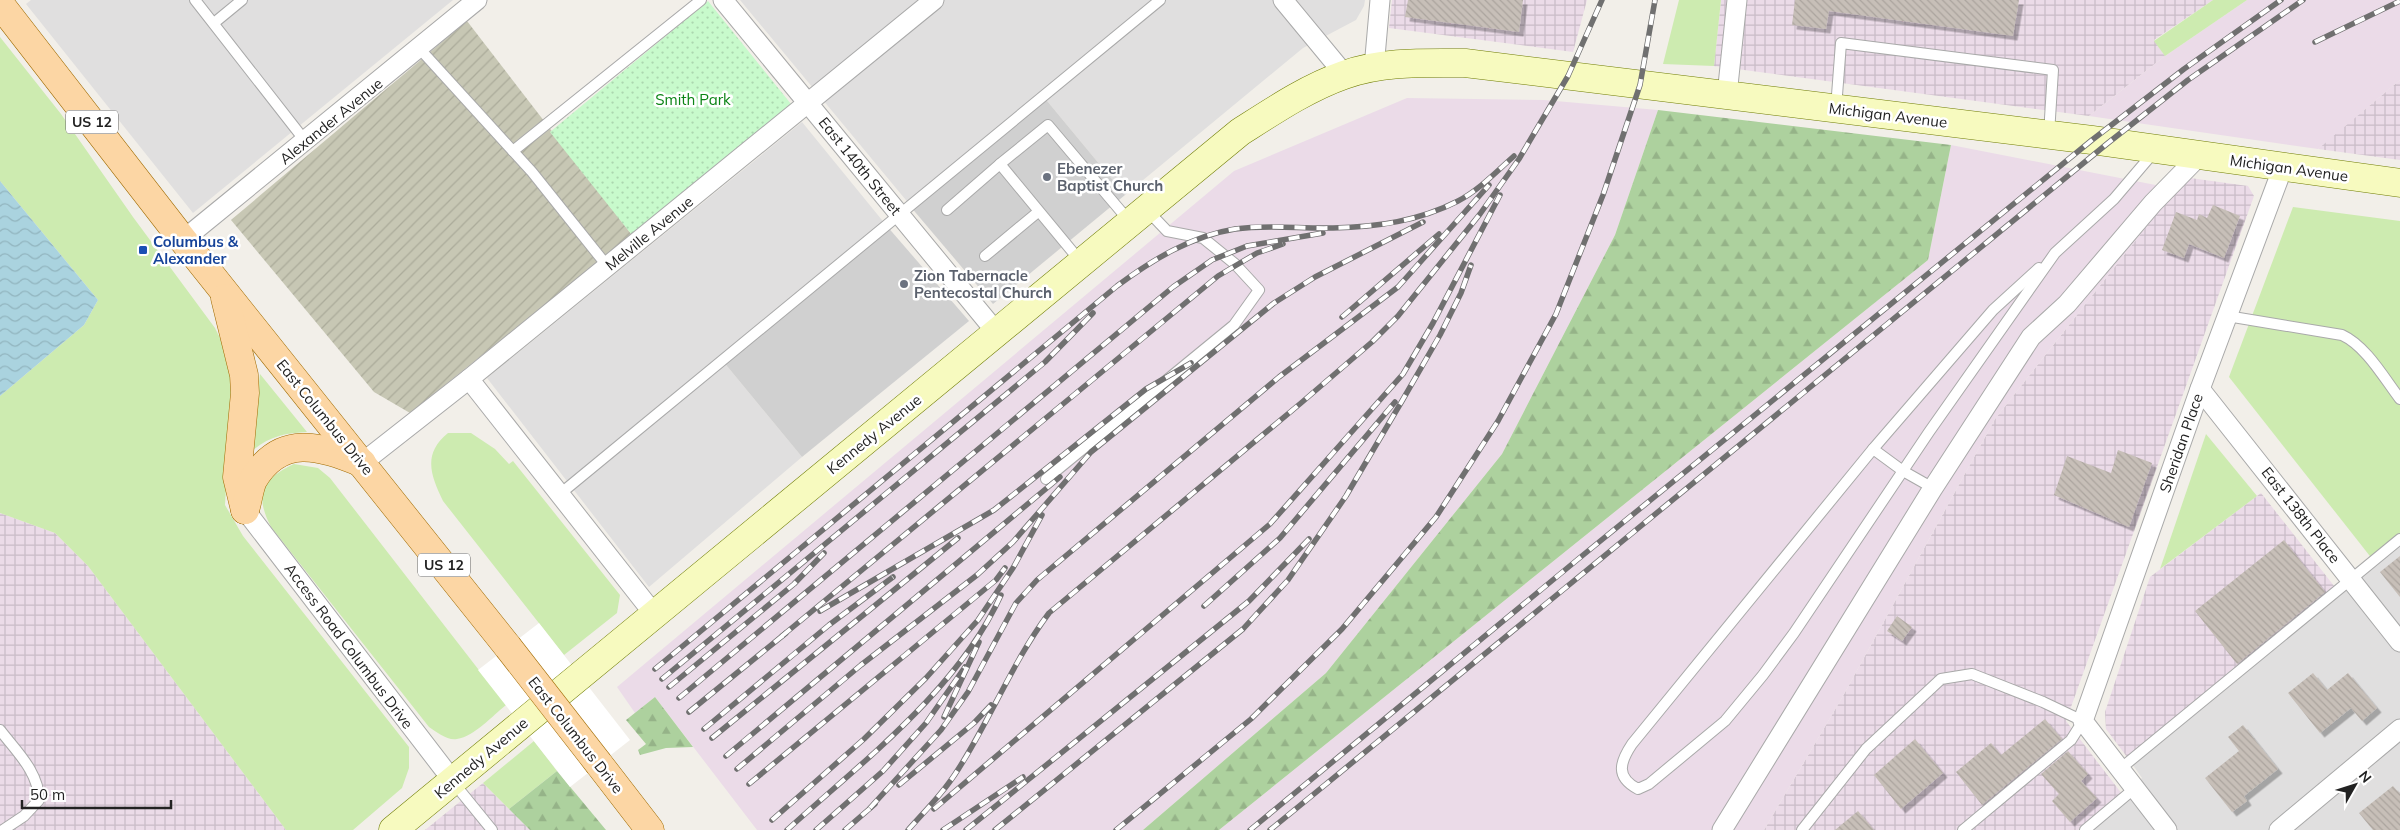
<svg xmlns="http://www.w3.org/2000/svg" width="2400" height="830" font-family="Mulish,sans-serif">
<defs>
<pattern id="industrial-grid" width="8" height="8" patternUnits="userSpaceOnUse" patternTransform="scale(1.25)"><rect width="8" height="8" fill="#ebdbe8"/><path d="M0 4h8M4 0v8" fill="none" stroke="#c9bcc7"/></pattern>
<pattern id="construction-furrows" width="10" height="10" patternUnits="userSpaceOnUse" patternTransform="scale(1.25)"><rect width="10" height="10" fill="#c7c7b4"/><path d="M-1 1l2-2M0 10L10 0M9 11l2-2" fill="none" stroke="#abab9a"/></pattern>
<pattern id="forest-firs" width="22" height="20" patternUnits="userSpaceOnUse" patternTransform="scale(1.25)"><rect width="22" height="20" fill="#add19e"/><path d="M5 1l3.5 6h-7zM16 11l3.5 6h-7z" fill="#95b388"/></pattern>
<pattern id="park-dots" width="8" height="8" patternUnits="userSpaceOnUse" patternTransform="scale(1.25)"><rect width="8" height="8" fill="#c8facc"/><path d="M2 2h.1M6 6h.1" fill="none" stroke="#acd6af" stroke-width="1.8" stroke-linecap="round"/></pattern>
<pattern id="water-waves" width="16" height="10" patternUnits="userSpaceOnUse" patternTransform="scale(1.25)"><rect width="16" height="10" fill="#aad3df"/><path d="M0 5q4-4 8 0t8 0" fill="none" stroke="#92b5bf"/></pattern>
<pattern id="building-back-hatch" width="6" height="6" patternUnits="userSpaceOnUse" patternTransform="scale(1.25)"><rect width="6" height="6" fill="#c7bfb8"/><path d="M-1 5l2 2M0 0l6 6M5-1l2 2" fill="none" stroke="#aba49e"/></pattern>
<filter id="shadow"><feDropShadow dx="4.5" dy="4.5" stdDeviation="0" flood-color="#0004"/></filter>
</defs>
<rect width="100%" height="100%" fill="#f2efe9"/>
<g fill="#e0dfdf">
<path d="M31,0H453L193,213L26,4Z"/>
<path d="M740,0H1365L1364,6L1356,20L1303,48L1125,195L1043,96L910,205Z"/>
<path d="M802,122L886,225L722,360L802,457L649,587L487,378Z"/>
<path d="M2400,540V830H2078L2142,778L2130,761Z"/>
</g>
<g fill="url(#industrial-grid)">
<path d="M1392,0H1587L1573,52L1389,28Z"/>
<path d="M1721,0H2213L2154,40L2165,56L2089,116L1714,66Z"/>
<path d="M2400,80V160L2318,149L2329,139Z"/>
<path d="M2183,177L2248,186L2254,196L2066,721L2122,794L2078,830H1764L1843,696L1995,419L2176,189Z"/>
<path d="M2261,493L2338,591L2130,761L2106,729L2105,712L2150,577Z"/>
<path d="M0,513L55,533L88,566L286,830H0Z"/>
<path d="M483,783L530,830H425Z"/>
</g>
<g fill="#d0d0d0">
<path d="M1043,96L1125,195L993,304L910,206Z"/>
<path d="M886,225L969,321L802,457L722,360Z"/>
</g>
<g fill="#ebdbe8">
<path d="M2247,0H2400V80L2318,149L2089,116L2165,56Z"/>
<path d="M1407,98L1544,100L1658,110L1615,235L1502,454L1326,673L1143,830H757L655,697L635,713L617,687L1234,171Z"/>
<path d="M1951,145L2176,189L1995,419L1843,696L1764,830H1219L1928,260Z"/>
</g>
<path fill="url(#construction-furrows)" d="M467,21L632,235L410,413L374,392L231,220Z"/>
<g fill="#cdebb0">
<path d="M1679,0H1721L1714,66L1663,64Z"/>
<path d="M2213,0H2247L2165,56L2154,41Z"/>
<path d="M0,37L61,114L133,217L215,328L233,364L225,505L243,536L409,747V768L402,788L353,830H286L88,566L55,533L0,513V396L84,325L98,300L0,181Z"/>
<path d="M2293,207L2400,221V539L2373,560L2229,377Z"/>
<path d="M260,374L307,432C286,433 270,436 253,450L252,445Z"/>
<path d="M448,433H471L495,449L509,464L513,461L620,595L617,613L564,655L443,501C431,476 422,454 448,433Z"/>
<path d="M2206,434L2257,496L2160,569Z"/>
<path d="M294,464L318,468L330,478L506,705C492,716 475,736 457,739C448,741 436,732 429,727L271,527C254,494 262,479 294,464Z"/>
<path d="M534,741L557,771L509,809L483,783Z"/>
</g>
<g fill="url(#forest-firs)">
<path d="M1658,110L1951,145L1928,260L1219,830H1143L1326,673L1502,454L1615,235Z"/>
<path d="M655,697L693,747L666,748L640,755L638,750L646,744L626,720Z"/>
<path d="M557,771L606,830H530L509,809Z"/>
</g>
<path fill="url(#park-dots)" d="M708,1L791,104L632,235L550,132Z"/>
<path fill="url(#water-waves)" d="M0,181L98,300L84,325L0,396Z"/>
<path fill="#fff" d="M539,623L630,740L570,787L478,670Z"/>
<g fill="url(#building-back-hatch)" filter="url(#shadow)">
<path d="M1408,0H1523L1519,32L1405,17Z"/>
<path d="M1795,0H2019L2013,36L1829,11L1826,29L1792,25Z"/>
<path d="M2213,205L2240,216L2224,258L2189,244L2184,258L2162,250L2176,212L2197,220L2199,214L2207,218Z"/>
<path d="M2118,450L2152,463L2129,527L2054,495L2067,456L2111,473Z"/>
<path d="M2284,540L2325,592L2237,664L2195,611Z"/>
<path d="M2400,556V597L2380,572Z"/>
<path d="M1897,616L1912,627L1902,641L1887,631Z"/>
<path d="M2313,673L2327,690L2348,673L2377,708L2362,721L2351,708L2320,733L2288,693Z"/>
<path d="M2045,719L2062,739L1982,805L1956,772L1991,743L2001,755Z"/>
<path d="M2243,725L2278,769L2244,796L2247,801L2232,812L2205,778L2239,751L2228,737Z"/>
<path d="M1915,739L1943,773L1901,809L1874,775Z"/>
<path d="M2068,751L2088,774L2081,781L2097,798L2070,822L2052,801L2059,794L2041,774Z"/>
<path d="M2393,786L2400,794V830H2373L2359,813Z"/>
<path d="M1858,811L1874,830H1835Z"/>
</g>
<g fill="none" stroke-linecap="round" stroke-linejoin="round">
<defs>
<g id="lane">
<path d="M195,0L306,142"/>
<path d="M214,23L242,0"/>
<path d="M419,48L532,172L608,267"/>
<path d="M1836,108L1841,43L2053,70L2049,134"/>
<path d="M513,151L701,0"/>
<path d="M1000,164L1048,125L1130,222"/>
<path d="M947,210L1000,164L1081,262"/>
<path d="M985,256L1038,212"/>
<path d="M2227,316L2342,335C2366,346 2384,378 2400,399"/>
<path d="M1873,449L1993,310L2039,268"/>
<path d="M1046,479L1234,325L1259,290L1235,264L1203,238L1167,231L1147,210"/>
<path d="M1933,488L1903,471L1873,449L1632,744C1620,762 1615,777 1638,789L1649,784L1725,721L1763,675L1794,633L1929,432L2055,253L2114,199L2154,152"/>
<path d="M560,494L1160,0"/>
<path d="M0,730C16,751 39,772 39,800L24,816L3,830"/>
<path d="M2120,769L2400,539"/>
<path d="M453,782L492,830"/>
<path d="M1802,830L1866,749L1941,679L1972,674L2043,702L2083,721L2071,740L1963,830"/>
<path d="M2085,830L2135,788"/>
</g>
<g id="street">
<path d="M723,0L997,333"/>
<path d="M1283,0L1345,75"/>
<path d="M1374,68L1380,0"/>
<path d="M1727,95L1737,0"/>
<path d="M183,240L477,0"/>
<path d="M469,379L654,614"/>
<path d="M2200,389L2400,642"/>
<path d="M362,463L469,379L934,0"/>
<path d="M245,510L453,781"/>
<path d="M1722,830L1933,488L2031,337L2067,304L2153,203L2199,156"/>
<path d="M2167,830L2083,721L2200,389L2283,167"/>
<path d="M2279,830L2400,729"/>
</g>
<path id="secondary" d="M393,830L1240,132C1273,111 1307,88 1344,75C1382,61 1425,63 1465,63L2092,140L2400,183"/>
<g id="primary">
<path d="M0,4L183,240L508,647"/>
<path d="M225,298L244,375L245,393L237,477L245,510"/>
<path d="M245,510C248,501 249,489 253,480C281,433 320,446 362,463"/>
<path d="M599,764L650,830"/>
</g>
</defs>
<use href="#lane" stroke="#a9a9a9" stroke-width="12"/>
<use href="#street" stroke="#a9a9a9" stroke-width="21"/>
<use href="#secondary" stroke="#707d05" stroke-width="29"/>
<use href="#primary" stroke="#a06b00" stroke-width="29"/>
<use href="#lane" stroke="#fff" stroke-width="10"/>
<use href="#street" stroke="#fff" stroke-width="19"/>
<use href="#secondary" stroke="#f7fabf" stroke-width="28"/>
<use href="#primary" stroke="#fcd6a4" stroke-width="28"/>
<defs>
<g id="rail">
<path d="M2315,42L2400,1"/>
<path d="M1342,317L1439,234"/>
<path d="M1204,606L1280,538L1395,402"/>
<path d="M820,611L994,510L1146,389L1191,363"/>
<path d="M782,636L1218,276L1257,253L1283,244"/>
<path d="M655,669L1117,286C1152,260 1191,236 1235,229C1268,224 1301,229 1333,228C1377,227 1419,221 1458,201C1479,190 1496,172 1514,156"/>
<path d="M662,679L1045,362L1093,313"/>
<path d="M669,687L794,584L824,553"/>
<path d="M679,698L1173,287L1212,260L1247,246L1323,233"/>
<path d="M689,712L786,633"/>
<path d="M944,717L979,642"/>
<path d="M704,729L829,625L893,577"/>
<path d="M712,738L958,538"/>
<path d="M726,756L1060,477"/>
<path d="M737,769L861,665L977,575L1013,542L1091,452L1274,303L1315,277L1423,222"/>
<path d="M749,784L996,580L1005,568"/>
<path d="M899,785L974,723L991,705"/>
<path d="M870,808L941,730L968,692L1016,603L1037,580L1279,377L1398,287L1489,185"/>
<path d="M934,809L1270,524L1403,374L1433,323L1500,195"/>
<path d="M772,820L864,739L926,678L978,620L1013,568L1042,515"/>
<path d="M787,830C863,761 958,690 1001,595"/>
<path d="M816,830L883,771L926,723L965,667"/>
<path d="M845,830L875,804"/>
<path d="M908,830C926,810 945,791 959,768C991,718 1013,661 1049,613L1301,403L1372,342L1398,316L1480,214L1519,159L1568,76L1602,0"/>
<path d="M943,830L1023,777"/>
<path d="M966,830L1249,601L1309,539"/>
<path d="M995,830L1243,629L1288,580L1346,496L1402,401L1440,335L1461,293L1471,265"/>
<path d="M1116,830L1251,719L1342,629L1436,517L1498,421L1556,314L1603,195L1640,85L1655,0"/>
<path d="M1250,830L1577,560L2092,140L2184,69L2281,0"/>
<path d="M1270,830L2108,143L2188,80L2303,0"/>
</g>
</defs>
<use href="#rail" stroke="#707070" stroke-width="5.5"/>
<use href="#rail" stroke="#fff" stroke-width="4" stroke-dasharray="11" stroke-linecap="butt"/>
<defs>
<path id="primary-bridge" d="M508,647L599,764"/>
</defs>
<use href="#primary-bridge" stroke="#a06b00" stroke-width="29" stroke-linecap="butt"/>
<use href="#primary-bridge" stroke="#fcd6a4" stroke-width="28"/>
</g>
<g fill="#6b7280" stroke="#fff" stroke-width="2">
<circle cx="1047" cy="177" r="5"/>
<circle cx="904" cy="284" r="5"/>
</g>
<rect fill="#1a4fb4" stroke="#fff" stroke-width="2" x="138" y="245" width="10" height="10" rx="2.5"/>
<g text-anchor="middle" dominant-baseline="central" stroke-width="5" stroke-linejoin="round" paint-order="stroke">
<g fill="#fff" stroke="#646464" stroke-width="1">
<rect x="66" y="110.5" width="52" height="23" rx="4"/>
<rect x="418" y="553.5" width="52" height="23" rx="4"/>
</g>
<g font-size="14" font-weight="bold" fill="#222">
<text x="92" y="122">US 12</text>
<text x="444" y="565">US 12</text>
</g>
<g font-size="15" fill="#0c8416" stroke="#fff">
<text x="693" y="99">Smith Park</text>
</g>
<g font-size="15" fill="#222" stroke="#fff">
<text transform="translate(1888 115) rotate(7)">Michigan Avenue</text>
<text transform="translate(331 121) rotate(-39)">Alexander Avenue</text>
<text transform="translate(860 166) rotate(51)">East 140th Street</text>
<text transform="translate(2289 168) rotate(8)">Michigan Avenue</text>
<text transform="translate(649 233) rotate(-39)">Melville Avenue</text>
<text transform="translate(325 417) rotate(51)">East Columbus Drive</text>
<text transform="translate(874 434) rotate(-39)">Kennedy Avenue</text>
<text transform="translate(2181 443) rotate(-71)">Sheridan Place</text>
<text transform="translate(2301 515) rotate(52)">East 138th Place</text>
<text transform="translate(349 646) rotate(53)">Access Road Columbus Drive</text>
<text transform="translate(576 735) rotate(52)">East Columbus Drive</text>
<text transform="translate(481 758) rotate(-40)">Kennedy Avenue</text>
</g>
<g font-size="15" font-weight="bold" fill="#5b616d" stroke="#fff" text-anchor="start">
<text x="1057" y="168">Ebenezer<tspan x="1057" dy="17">Baptist Church</tspan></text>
<text x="914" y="275">Zion Tabernacle<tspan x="914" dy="17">Pentecostal Church</tspan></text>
</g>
<g font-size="15" font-weight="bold" fill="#164399" stroke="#fff" text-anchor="start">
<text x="153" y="241">Columbus &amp;<tspan x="153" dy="17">Alexander</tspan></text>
</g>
</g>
<g transform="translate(2355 785) rotate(51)" stroke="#ffffff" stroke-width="4" paint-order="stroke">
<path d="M0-4L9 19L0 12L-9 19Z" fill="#222222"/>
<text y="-8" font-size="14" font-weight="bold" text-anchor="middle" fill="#222222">N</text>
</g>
<path d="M22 800v8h149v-8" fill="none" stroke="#222222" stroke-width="2.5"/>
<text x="30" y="800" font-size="15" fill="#222222" stroke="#ffffff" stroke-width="4" paint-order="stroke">50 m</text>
</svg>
